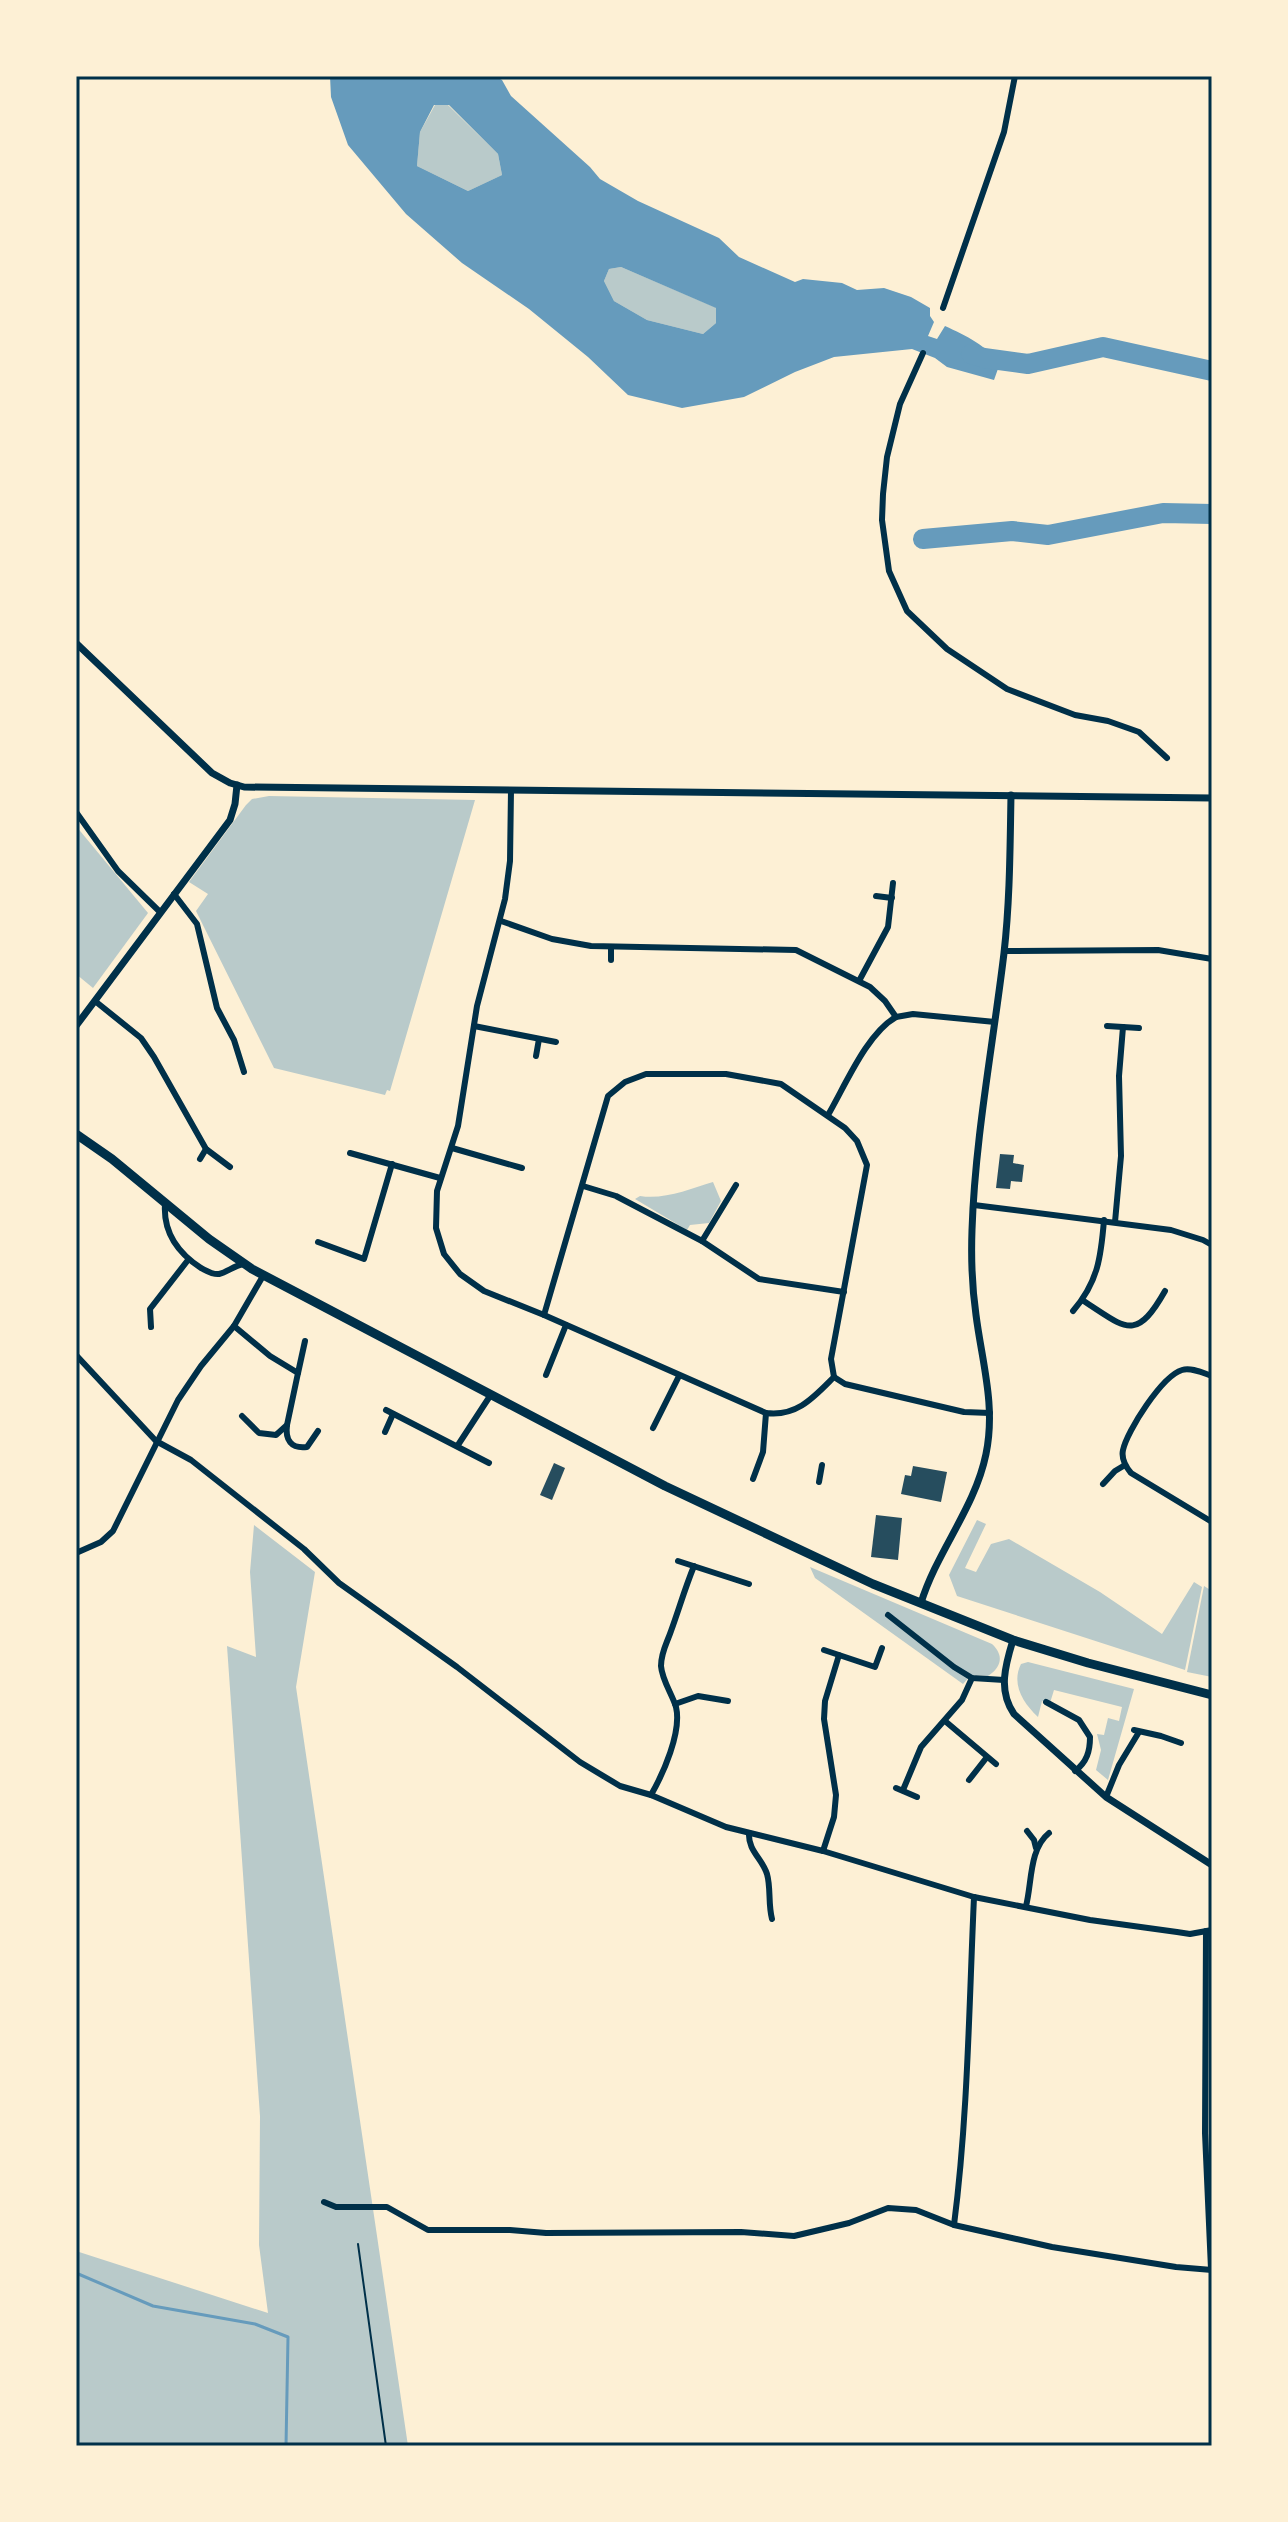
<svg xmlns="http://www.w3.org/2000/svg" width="1288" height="2522" font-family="'Libre Baskerville',serif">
<rect width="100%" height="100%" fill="#fdf0d5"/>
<g fill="#b9caca">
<path d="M435,105H448L498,154L502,175L468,191L417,166L420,132Z"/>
<path d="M621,267L717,308L716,323L703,334L647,320L614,301L604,281L609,269Z"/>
<path d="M269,796L475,800L390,1091L387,1090L385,1095L274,1068L196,911L208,894L189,882L246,805L252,799Z"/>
<path d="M76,826L148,913L93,988L76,974Z"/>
<path d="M713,1182L721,1201L709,1223L690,1225L687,1230L635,1199L640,1196C664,1200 690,1189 713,1182Z"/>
<path d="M977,1520L986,1524L965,1568L976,1572L991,1544L1009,1539L1100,1592L1162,1634L1194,1582L1202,1587L1185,1670L957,1596L949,1575Z"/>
<path d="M254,1525L315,1572L296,1687L408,2446H76V2251L268,2313L259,2245L260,2116L227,1646L256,1657L250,1572Z"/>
<path d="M810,1567L992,1644C1004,1655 1002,1667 988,1676L971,1675L963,1684L815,1578Z"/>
<path d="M1204,1586L1212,1591V1677L1187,1672Z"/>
<path d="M1028,1662L1134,1689L1108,1780L1096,1770L1101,1750L1097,1734L1104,1735L1108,1718L1119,1721L1122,1707L1054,1690L1050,1703L1042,1701L1038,1717C1023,1703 1011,1684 1021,1664Z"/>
</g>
<path fill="#669bbc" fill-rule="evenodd" d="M330,76H494L502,80L511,96L590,167L600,179L638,201L719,238L739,257L795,282L803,279L842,283L857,290L884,288L911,297L930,308V316L934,322L928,336L937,339L945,326C966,336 988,345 999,366L994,380L947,367L935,358L912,349L834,357L795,372L744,397L682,408L628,395L588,357L529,309L462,263L406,214L348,145L331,97ZM434,105H449L498,154L502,175L468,191L417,166L420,132ZM621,267L716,308V323L703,334L647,320L614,301L604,281L609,269Z"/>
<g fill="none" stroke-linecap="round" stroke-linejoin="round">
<path stroke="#669bbc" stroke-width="3" d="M76,2273L153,2306L255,2324L288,2337L286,2446"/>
<g stroke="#669bbc" stroke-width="20">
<path d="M971,354L984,358L1028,364L1103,347L1212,371"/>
<path d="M923,539L1012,531L1048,535L1163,513L1212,514"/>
</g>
</g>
<g fill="#264d5e">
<path d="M1000,1154L1014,1155L1013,1163L1024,1165L1022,1182L1011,1181L1010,1189L996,1188Z"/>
<path d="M554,1463L565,1468L552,1500L540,1495Z"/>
<path d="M913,1466L947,1472L941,1502L901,1494L905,1475L911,1476Z"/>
<path d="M876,1515L902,1518L898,1560L871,1557Z"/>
</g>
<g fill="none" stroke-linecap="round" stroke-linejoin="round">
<path stroke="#003049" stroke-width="2" d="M358,2244L386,2446"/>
<g stroke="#003049" stroke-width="6">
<path d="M943,308L1004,132L1015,76"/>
<path d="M923,353L900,404L887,457L883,494L882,520L889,571L907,611L947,649L1007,689L1075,715L1108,721L1139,732L1167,758"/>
<path d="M511,790L510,861L505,899L477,1006L458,1126L437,1191L436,1228L444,1254L460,1274L484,1291L544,1315L766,1413C797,1417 814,1397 834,1377"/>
<path d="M76,812L118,871L159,911"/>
<path d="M174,894L197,924L217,1008L234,1040L244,1072"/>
<path d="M876,896L892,898"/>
<path d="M501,921L552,939L591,946L796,950L870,987L885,1001L896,1017L913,1014L995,1022"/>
<path d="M1004,951L1158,950L1212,959"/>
<path d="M611,960V947"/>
<path d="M859,981L888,927L893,883"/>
<path d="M95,1001L141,1038L154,1057L206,1149L230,1167"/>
<path d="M474,1026L556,1042"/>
<path d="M1107,1026L1139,1028"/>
<path d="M536,1056L539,1039"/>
<path d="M828,1115C845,1086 867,1033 896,1017"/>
<path d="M452,1148L522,1168"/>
<path d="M350,1153L440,1178"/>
<path d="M200,1159L206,1149"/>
<path d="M583,1186L616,1196L702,1241L759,1279L844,1292"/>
<path d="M165,1204C163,1233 178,1253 201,1268C207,1271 213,1275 219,1274C227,1272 234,1266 243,1264"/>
<path d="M974,1205L1171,1230L1203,1240L1212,1245"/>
<path d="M1115,1222L1121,1156L1119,1076L1123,1027"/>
<path d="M702,1241L736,1185"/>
<path d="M318,1242L364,1259L392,1164"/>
<path d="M1082,1300C1125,1327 1135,1344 1165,1291"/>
<path d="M1073,1311C1098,1282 1101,1257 1104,1220"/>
<path d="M544,1315L608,1096L625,1082L646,1074H726L781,1084L845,1128L857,1141L867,1165L831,1359L834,1377"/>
<path d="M234,1326L270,1356L298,1373L287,1425L276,1435L259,1433L242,1416"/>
<path d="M151,1327L150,1309L188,1260"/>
<path d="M76,1355L156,1441L191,1460L304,1549L339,1583L457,1667L580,1762L620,1786L651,1795L726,1827L823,1851L974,1897L1090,1920L1177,1932L1190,1934L1212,1930"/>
<path d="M298,1373L305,1341"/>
<path d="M546,1375L566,1325"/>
<path d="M1212,1376C1203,1373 1191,1367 1182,1370C1162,1376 1127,1431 1123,1450C1121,1459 1126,1467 1131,1473L1212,1522"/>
<path d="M834,1377L845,1384L964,1412L990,1413"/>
<path d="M386,1410L489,1463"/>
<path d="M287,1425C285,1440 291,1449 307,1447L318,1431"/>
<path d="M653,1428L679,1376"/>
<path d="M385,1432L393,1414"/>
<path d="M458,1445L490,1396"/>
<path d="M753,1479L763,1452L766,1413"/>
<path d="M819,1482L822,1465"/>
<path d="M1103,1484L1115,1471L1125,1465"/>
<path d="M76,1553L101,1542L113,1531L178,1400L201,1366L234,1326L263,1276"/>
<path d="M678,1561L749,1584"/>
<path d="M888,1615L954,1667L972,1678L1004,1680"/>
<path d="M824,1650L875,1667L882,1648"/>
<path d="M1046,1702L1079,1720L1090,1737C1090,1751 1087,1762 1075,1771"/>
<path d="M675,1704L698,1696L728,1701"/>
<path d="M945,1721L996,1764"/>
<path d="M1134,1730L1161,1736L1181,1743"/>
<path d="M969,1780L987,1757"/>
<path d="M896,1788L917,1797"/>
<path d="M903,1790L921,1747L962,1700L972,1678"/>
<path d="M651,1795C663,1774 682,1732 676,1707C672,1694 662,1680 661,1666C661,1652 667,1643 671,1631C679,1609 685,1588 694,1566"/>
<path d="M1106,1797L1119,1765L1139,1732"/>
<path d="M1027,1831L1034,1840L1036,1848"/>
<path d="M749,1833C748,1851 762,1858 767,1874C771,1888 768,1904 772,1919"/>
<path d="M823,1851L834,1817L836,1795L824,1719L825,1701L839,1655"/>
<path d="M1026,1906C1032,1883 1029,1849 1049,1833"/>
<path d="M1206,1931L1205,2133L1211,2269"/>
<path d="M324,2202L336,2207H387L428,2230H510L546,2233L741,2232L794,2236L849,2223L888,2208L916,2210L954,2225L1052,2247L1176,2267L1212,2270"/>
<path d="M954,2225C968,2116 969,2006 974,1897"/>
</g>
<g stroke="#003049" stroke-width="7">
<path d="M76,643L212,773L230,783L244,787L1212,798"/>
<path d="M76,1026L230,820L235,804L237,785"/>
<path d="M921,1603C937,1551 975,1508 986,1454C996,1406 982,1362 976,1315C972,1287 971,1258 972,1230C975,1138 993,1045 1004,953C1010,900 1010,848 1011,795"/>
<path d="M1013,1640C1005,1666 998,1691 1014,1714L1106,1797L1212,1865"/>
</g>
<path stroke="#003049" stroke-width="9" d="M76,1134L112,1159L209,1239L252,1269L665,1486L873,1584L1013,1640L1088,1663L1212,1695"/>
</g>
<rect width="1288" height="2522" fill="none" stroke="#fdf0d5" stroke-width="156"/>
<rect x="78" y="78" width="1132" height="2366" fill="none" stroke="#003049" stroke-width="3"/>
</svg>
